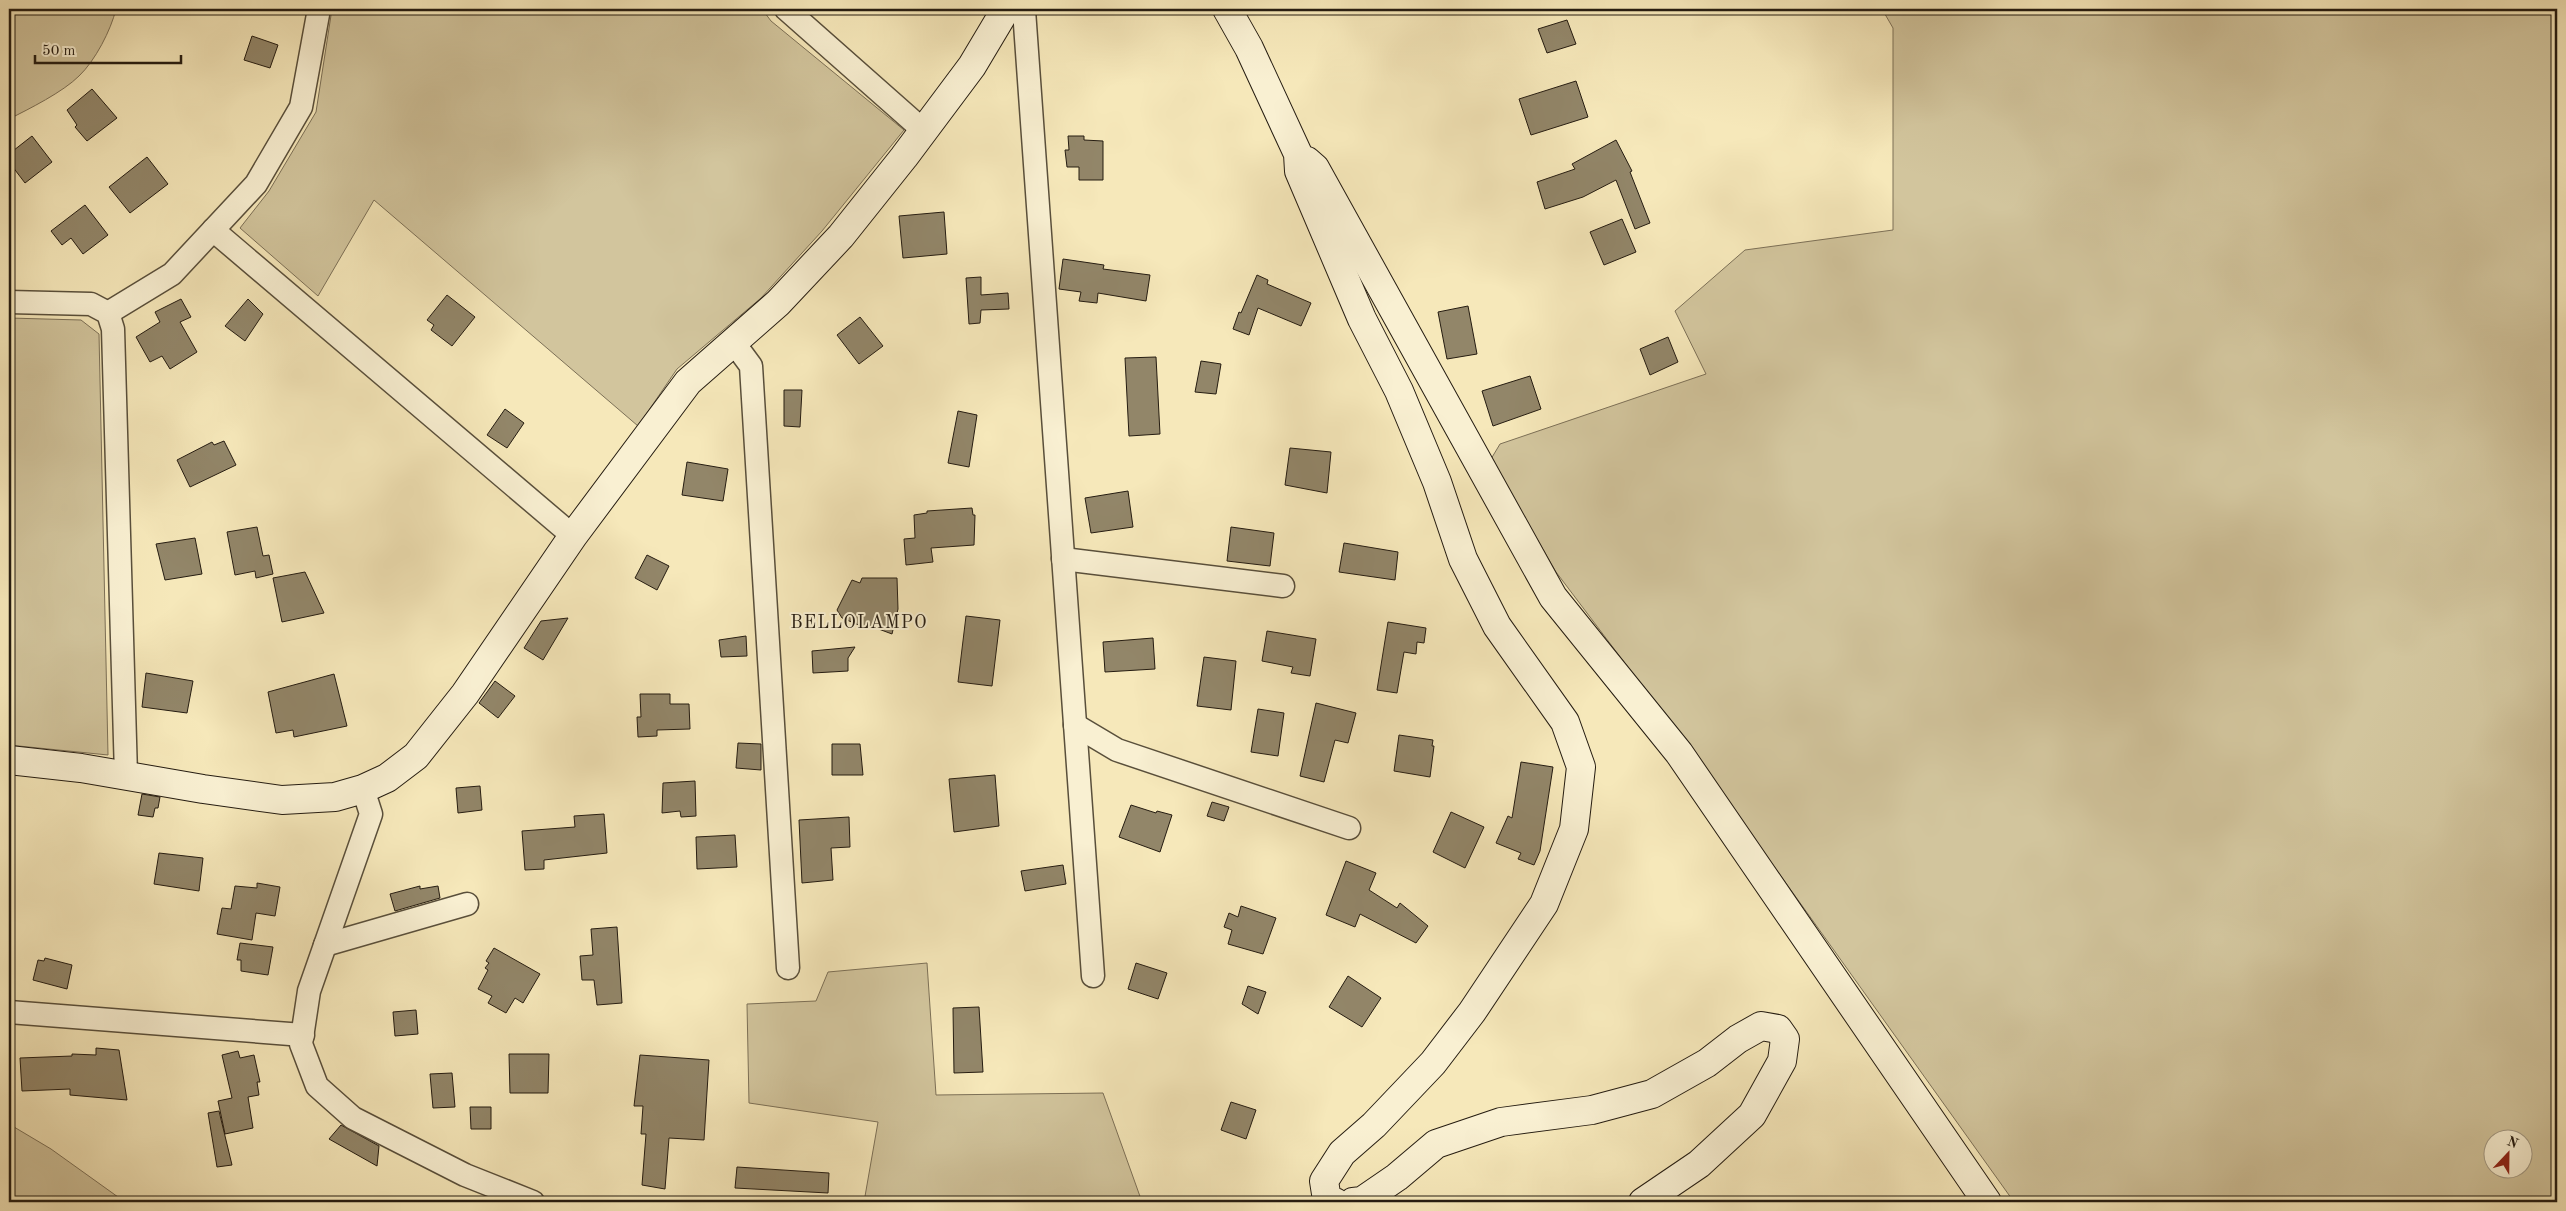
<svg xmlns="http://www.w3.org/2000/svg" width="2566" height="1211" font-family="'Old Standard TT',serif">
<rect width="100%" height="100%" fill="#f6e8ba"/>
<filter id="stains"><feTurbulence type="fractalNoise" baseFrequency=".004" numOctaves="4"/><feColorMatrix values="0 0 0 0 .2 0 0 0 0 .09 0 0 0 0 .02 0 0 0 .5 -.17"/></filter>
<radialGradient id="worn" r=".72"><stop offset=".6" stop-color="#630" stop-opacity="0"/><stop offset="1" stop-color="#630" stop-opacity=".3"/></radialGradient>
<g fill="#d2c59d" stroke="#7c7057" fill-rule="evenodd">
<path d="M9,9H116C111,30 95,61 79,76C63,92 29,109 9,119Z"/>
<path d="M332,9H762L771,21L904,130L822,231L761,298L677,369L638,426L374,200L318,296L240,228L269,191L316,112Z"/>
<path d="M1882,9H2557V1202H2014L1695,756L1556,572L1491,459L1500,444L1706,374L1675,311L1745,250L1893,230V28ZM2494,1138H2524V1168H2494Z"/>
<path d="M9,318L81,320L99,334L108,755L9,745Z"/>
<path d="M927,963L936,1095L1103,1093L1142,1202H864L878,1122L749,1103L747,1004L816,1001L828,972Z"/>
<path d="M9,1124L51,1149L125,1202H9Z"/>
</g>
<g fill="#928669" stroke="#251c11">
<path d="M1567,20L1576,44L1547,53L1538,29Z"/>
<path d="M252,36L278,45L270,68L244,60Z"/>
<path d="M1576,81L1588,117L1531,135L1519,99Z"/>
<path d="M92,89L117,118L87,141L75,127L77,125L67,110Z"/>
<path d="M32,136L52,162L25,183L9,162V154Z"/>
<path d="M1068,136H1084V140L1103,141V180H1079V167H1067L1065,150H1069Z"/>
<path d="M1616,140L1632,171L1630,172L1650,223L1635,229L1616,180L1583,197L1545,209L1537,182L1575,169L1572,164Z"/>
<path d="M147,157L168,184L130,213L109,187Z"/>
<path d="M85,205L108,235L83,254L71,238L62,245L51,231Z"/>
<path d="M944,212L947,254L903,258L899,216Z"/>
<path d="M1622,219L1636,252L1604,265L1590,232Z"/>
<path d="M1063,259L1104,265L1103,269L1150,275L1146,301L1098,293L1097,303L1079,301L1081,292L1059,289Z"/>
<path d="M1257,275L1268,280L1267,284L1311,303L1301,326L1258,308L1249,335L1233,329L1239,312L1241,313Z"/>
<path d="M981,277V295L1008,293L1009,309L981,310L980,323L969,324L966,278Z"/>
<path d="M447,295L475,317L452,346L431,330L434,325L427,320Z"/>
<path d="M181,299L191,317L180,322L197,352L170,369L162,356L150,362L136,337L160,322L155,312Z"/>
<path d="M248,299L263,314L245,341L225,326Z"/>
<path d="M1468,306L1477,354L1447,359L1438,312Z"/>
<path d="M860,317L883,346L859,364L837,335Z"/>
<path d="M1668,337L1678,362L1650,375L1640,349Z"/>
<path d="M1156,357L1160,434L1129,436L1125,358Z"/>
<path d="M1201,361L1221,364L1216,394L1195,392Z"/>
<path d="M1530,376L1541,409L1493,426L1482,391Z"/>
<path d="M784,390H802L800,427L784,426Z"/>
<path d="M505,409L524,423L507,448L487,435Z"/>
<path d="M958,411L977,415L969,467L948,463Z"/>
<path d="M224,441L236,465L190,487L177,460L212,442L214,445Z"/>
<path d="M1290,448L1331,452L1327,493L1285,485Z"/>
<path d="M687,462L728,469L723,501L682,495Z"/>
<path d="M1128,491L1133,527L1091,533L1085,498Z"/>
<path d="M972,508L973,515H975L974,545L931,548L933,562L906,565L904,539L915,538L914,515L927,513V511Z"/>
<path d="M257,527L263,556L269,555L273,574L256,578L255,571L235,575L227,532Z"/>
<path d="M1231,527L1274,533L1270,566L1227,561Z"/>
<path d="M195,538L202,574L165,580L156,544Z"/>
<path d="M1344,543L1398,552L1395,580L1339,572Z"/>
<path d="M647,555L669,566L657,590L635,578Z"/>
<path d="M305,572L324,613L282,622L273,578Z"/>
<path d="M862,578H897L898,609L892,634L868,625L866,628L842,618L837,610L852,580L860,583Z"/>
<path d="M966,616L1000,620L992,686L958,682Z"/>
<path d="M568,618L543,660L524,648L541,621Z"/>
<path d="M1388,622L1426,628L1424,643L1417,642L1416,654L1404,652L1397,693L1377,690Z"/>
<path d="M1267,631L1316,639L1310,676L1291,673L1293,667L1262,661Z"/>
<path d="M746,636L747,656L721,657L719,640Z"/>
<path d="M1153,638L1155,669L1105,672L1103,642Z"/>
<path d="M855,647L848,658V671L813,673L812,651Z"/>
<path d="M1204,657L1236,661L1231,710L1197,706Z"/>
<path d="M146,673L193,681L187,713L142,707Z"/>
<path d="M334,674L347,726L294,737L293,730L276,733L268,692Z"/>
<path d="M495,681L515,696L498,718L479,703Z"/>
<path d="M640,694H670V704H689L690,729L657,730V736L638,737L637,717H641Z"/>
<path d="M1316,703L1356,713L1348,743L1335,740L1324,782L1300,776Z"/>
<path d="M1258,709L1284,713L1278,756L1251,752Z"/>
<path d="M1399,735L1433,740L1432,746H1434L1430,777L1394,771Z"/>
<path d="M738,743L761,744V770L736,768Z"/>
<path d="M832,744H860L863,775H832Z"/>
<path d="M1521,762L1553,767L1540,851L1534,865L1518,859L1521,853L1496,843L1508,816L1512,818Z"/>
<path d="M995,775L999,826L954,832L949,779Z"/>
<path d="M695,781L696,816L681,817L680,811L662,813L663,783Z"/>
<path d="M480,786L482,810L458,813L456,788Z"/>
<path d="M142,794L160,797L158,808H155L153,817L138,815Z"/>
<path d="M1212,802L1229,807L1224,821L1207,816Z"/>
<path d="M1131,805L1156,813L1157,811L1172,815L1160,852L1119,837Z"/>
<path d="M1451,812L1484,827L1465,868L1433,852Z"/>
<path d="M604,814L607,853L544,860V869L525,870L522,831L575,827L574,816Z"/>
<path d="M849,817L850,847L831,848L833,880L802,883L799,820Z"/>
<path d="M735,835L737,867L697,869L696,837Z"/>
<path d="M159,853L203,858L199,891L154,884Z"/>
<path d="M1346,861L1376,873L1369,890L1397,908L1400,903L1428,926L1416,943L1360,914L1355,927L1326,915Z"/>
<path d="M1063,865L1066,884L1025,891L1021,871Z"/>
<path d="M257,883L280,887L275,916L256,913L252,940L217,934L222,908L231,909L235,886L257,888Z"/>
<path d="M420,886V889L438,886L440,898L395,911L390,894Z"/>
<path d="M1241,906L1276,918L1263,954L1228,944L1232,930L1224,927L1229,913L1238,917Z"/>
<path d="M617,927L622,1003L597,1005L594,980H582L580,956L593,955L591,929Z"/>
<path d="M240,943L273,947L268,975L241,971V960H237Z"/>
<path d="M494,948L540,974L523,1003L515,998L506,1013L488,1003L492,996L478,989L488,970L485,968L489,963L486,961Z"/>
<path d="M45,958L72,965L67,989L33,980L38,960L44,961Z"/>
<path d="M1136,963L1167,973L1158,999L1128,989Z"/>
<path d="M1348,976L1381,998L1362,1027L1329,1007Z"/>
<path d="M1248,986L1266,992L1258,1014L1242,1004Z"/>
<path d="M979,1007L983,1072L954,1073L953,1008Z"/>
<path d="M416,1010L418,1034L395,1036L393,1012Z"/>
<path d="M96,1048L119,1050L127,1100L70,1095V1089L22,1091L20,1058L72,1056V1054L96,1055Z"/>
<path d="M238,1051L240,1058L254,1055L260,1082H257L259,1095L248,1097L253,1128L225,1134L218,1101L232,1098L222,1055Z"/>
<path d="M509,1054H549L548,1093H510Z"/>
<path d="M640,1055L709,1060L704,1140L669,1138L665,1189L642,1185L646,1134H641L643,1106H634Z"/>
<path d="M452,1073L455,1107L433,1108L430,1074Z"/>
<path d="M1231,1102L1256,1110L1246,1139L1221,1130Z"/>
<path d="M470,1107H491V1129H471Z"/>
<path d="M219,1111L232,1165L217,1167L208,1113Z"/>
<path d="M341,1125L379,1146L377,1166L329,1139Z"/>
<path d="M737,1167L829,1173L828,1193L735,1188Z"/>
</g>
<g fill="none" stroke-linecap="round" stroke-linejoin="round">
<defs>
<g id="street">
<path d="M786,9L924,131"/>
<path d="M1020,9L1024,10L1093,976"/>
<path d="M213,230L573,536"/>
<path d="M9,302L91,304L108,313L113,329L126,775"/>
<path d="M108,313L172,274L256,184L301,107L319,9"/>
<path d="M734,343L751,366L788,968"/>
<path d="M1063,559L1283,586"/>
<path d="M1075,725L1117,750L1349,828"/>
<path d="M363,789L371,814L309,991L301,1044L317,1086L353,1118L465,1175L533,1202"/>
<path d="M325,945L467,904"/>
<path d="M9,1012L303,1035"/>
</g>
<g id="secondary">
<path d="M1227,9L1249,48L1298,154L1299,171L1362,319L1399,391L1437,482L1463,559L1497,626L1565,722L1581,767L1574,829L1544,904L1472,1012L1433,1063L1374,1125L1342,1153L1324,1181L1327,1200L1335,1202"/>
<path d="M1307,161L1315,168L1553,597L1679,753L1987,1202"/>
<path d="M9,760L81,768L203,789L282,800L335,797L363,789L387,778L416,756L465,694L573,536L688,382L778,303L841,236L904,157L972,66L1006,9"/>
<path d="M1353,1202L1362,1201L1397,1177L1436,1144L1501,1122L1592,1110L1652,1094L1707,1063L1738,1039L1761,1026L1778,1029L1785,1039L1782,1061L1752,1115L1699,1164L1643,1202"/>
</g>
</defs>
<use href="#street" stroke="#594f3b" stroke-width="25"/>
<use href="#secondary" stroke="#251c11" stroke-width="30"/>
<use href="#street" stroke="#f9f0d2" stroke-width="22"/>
<use href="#secondary" stroke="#f9f0d2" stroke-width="28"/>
</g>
<g text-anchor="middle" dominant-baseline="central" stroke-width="4" stroke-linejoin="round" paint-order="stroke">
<g font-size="18" letter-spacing="1" fill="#251c11" stroke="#f9f0d2">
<text x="859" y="623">BELLOLAMPO</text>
</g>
</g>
<rect width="2566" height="1211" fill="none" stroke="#f6e8ba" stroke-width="30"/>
<rect x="10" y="10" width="2546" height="1191" fill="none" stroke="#251c11" stroke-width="2.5"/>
<rect x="15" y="15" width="2536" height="1181" fill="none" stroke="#251c11"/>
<g transform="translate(2508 1154) rotate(22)"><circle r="24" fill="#f9f0d2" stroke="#a49b85"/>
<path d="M0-4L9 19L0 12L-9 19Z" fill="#8f2418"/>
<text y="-8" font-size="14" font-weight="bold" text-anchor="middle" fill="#251c11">N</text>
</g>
<path d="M35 55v8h146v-8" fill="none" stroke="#251c11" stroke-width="2.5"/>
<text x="42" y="55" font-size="15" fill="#251c11" stroke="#f9f0d2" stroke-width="4" paint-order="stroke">50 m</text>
<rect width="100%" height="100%" filter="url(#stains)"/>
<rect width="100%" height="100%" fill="url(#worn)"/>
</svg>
